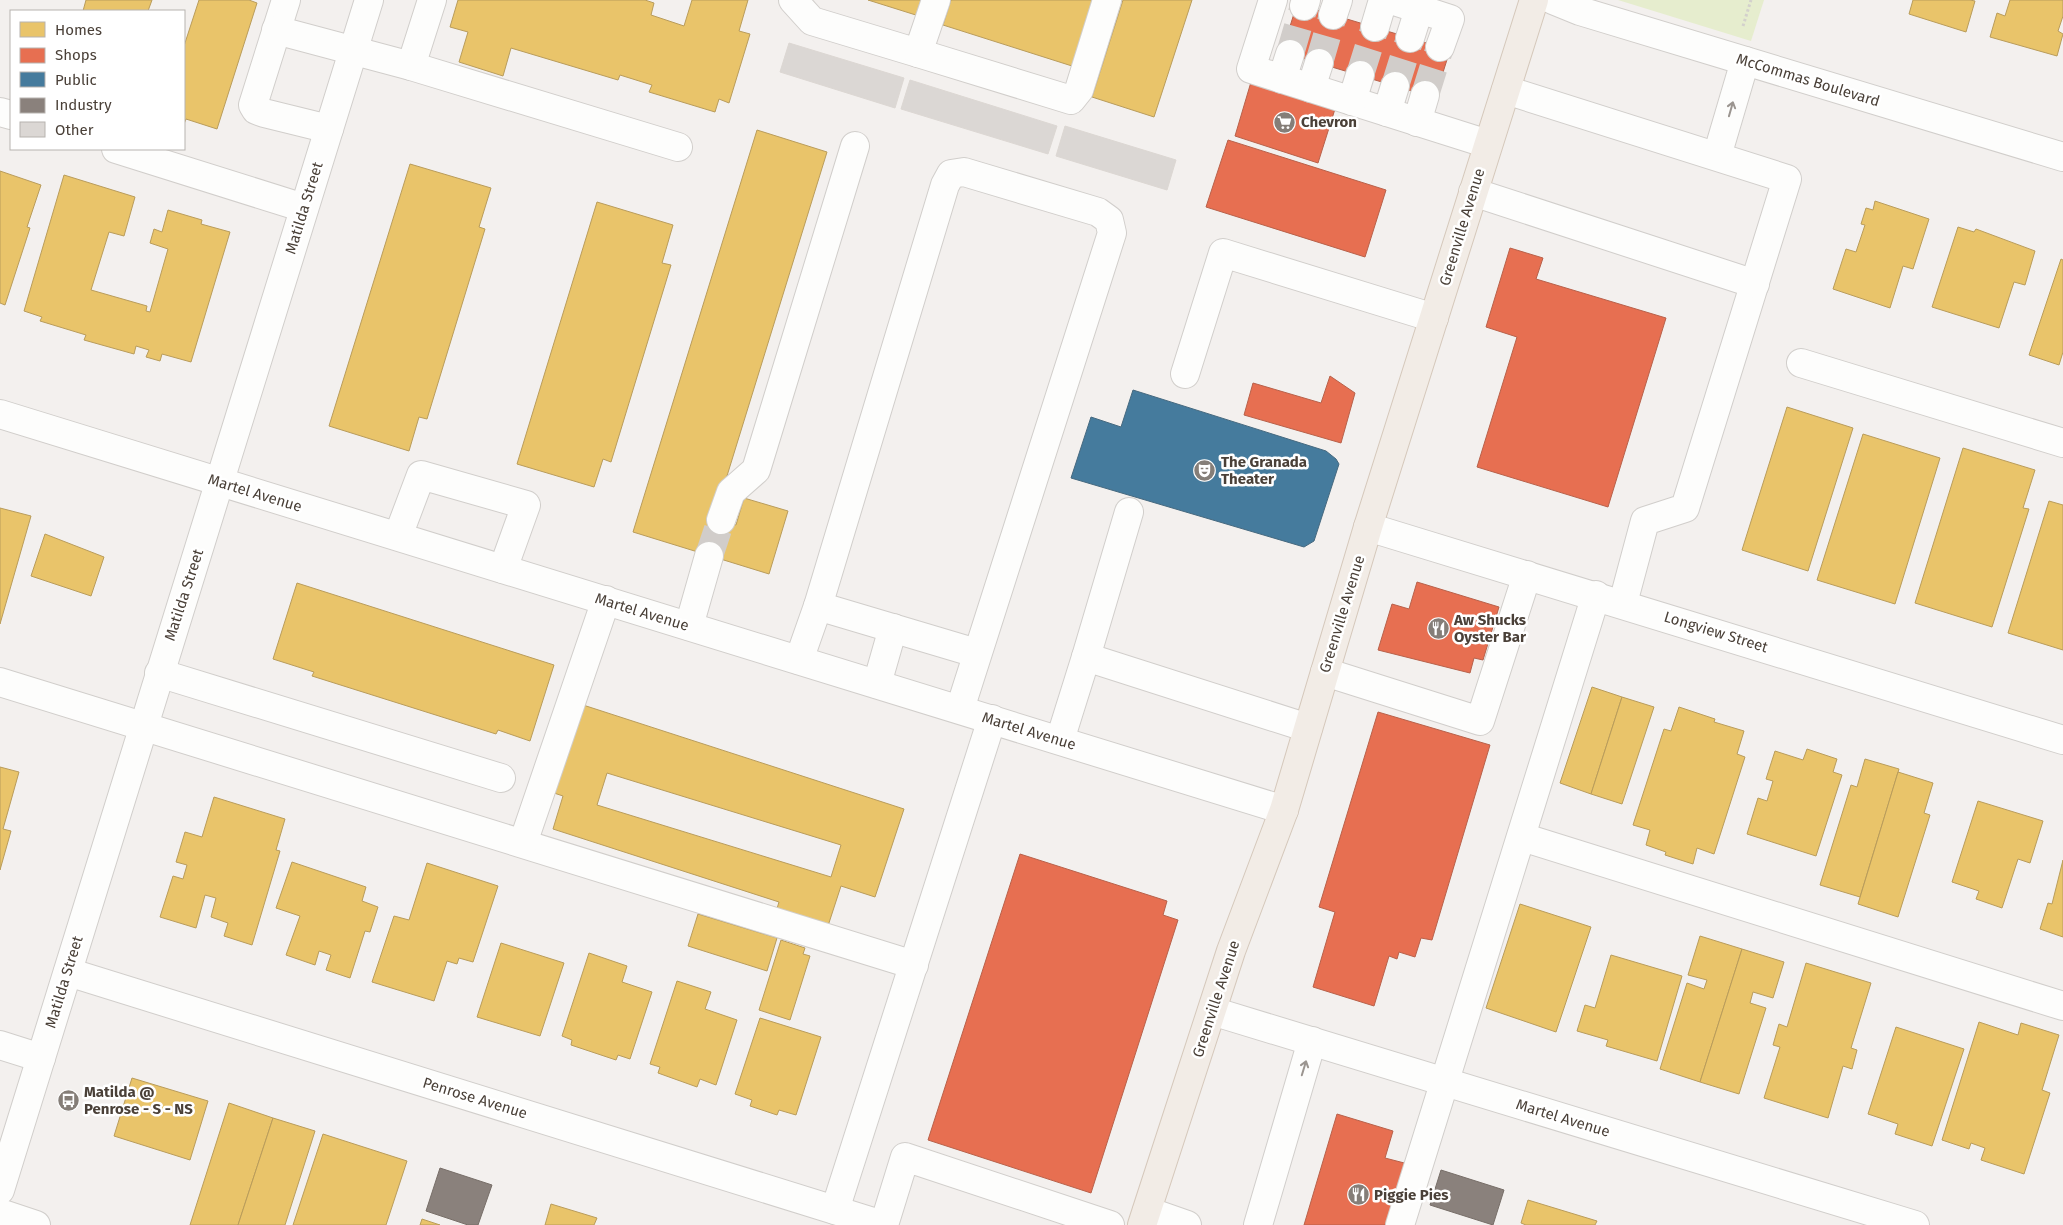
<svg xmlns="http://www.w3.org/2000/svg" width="2063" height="1225" font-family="'Fira Sans',sans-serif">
<rect width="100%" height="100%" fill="#f3f0ee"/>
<path fill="#e6edce" d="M1618,0H1764L1751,41Z"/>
<g fill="#e9c46a" stroke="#b99c5b" fill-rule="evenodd">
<path d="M86,0H152L148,11H83Z"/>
<path d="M199,0H249L257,3L217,129L186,119L184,124V46Z"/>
<path d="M458,0H645L654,3L651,15L684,26L692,0H748L739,31L750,34L729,103L719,99L715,112L649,92L652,85L620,75L618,80L511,48L503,76L459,62L468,32L450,27Z"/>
<path d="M868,0H924L919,16Z"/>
<path d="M951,0H1094L1072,66L943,25Z"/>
<path d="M1123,0H1192L1154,117L1092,97Z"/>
<path d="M1913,0H1970L1975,1L1966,32L1909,14Z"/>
<path d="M2010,0H2063V16L2058,31L2063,34L2057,56L1990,37L1997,13L2005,16Z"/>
<path d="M757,130L827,152L714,518L736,525L744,498L788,511L769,574L633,532Z"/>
<path d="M410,164L491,188L479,227L485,229L427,419L419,417L409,451L329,426Z"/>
<path d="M0,171L41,185L27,227L30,228L5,305L0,303Z"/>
<path d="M64,175L135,197L124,236L109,232L91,290L147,306L146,311L150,312L168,249L150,243L154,229L162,232L168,210L202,220L201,224L230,232L191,362L162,354L160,361L146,357L149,350L136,346L134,354L84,340L86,335L40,321L42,317L24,311Z"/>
<path d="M1875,201L1929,219L1913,269L1903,266L1890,308L1833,289L1846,249L1856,252L1865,225L1861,224L1866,208L1873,210Z"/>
<path d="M597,202L673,225L662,263L671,265L611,462L603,459L594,487L517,464Z"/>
<path d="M1958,227L1974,232L1976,229L2035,251L2025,285L2014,282L1999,328L1932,307Z"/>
<path d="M2061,259L2063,260V352L2059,365L2029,355Z"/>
<path d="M1787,407L1853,428L1808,571L1742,550Z"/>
<path d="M1863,434L1940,458L1895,604L1817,580Z"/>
<path d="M1963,448L2035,470L2023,508L2029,509L1992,627L1915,603Z"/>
<path d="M2049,501L2063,505V650L2008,633Z"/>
<path d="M0,508L31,516L0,624Z"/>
<path d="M45,534L104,557L91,596L31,576Z"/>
<path d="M297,583L554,665L530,741L498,730L496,734L312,676L314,672L273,659Z"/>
<path d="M1592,687L1622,697L1591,794L1560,783Z"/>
<path d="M1622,697L1654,707L1622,804L1591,794Z"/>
<path d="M580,704L904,809L875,897L841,886L826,932L775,915L779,902L553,829L563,796L551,792ZM607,773L841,845L831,877L597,805Z"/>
<path d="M1679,707L1715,719L1714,722L1744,731L1737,754L1745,757L1714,854L1697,848L1693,864L1665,855L1666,852L1646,845L1650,830L1633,825L1664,729L1671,731Z"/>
<path d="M1807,749L1837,759L1833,772L1842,775L1816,856L1747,834L1758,798L1767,801L1773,781L1766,779L1775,751L1803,760Z"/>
<path d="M1865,759L1899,769L1860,897L1820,885L1851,785L1857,787Z"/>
<path d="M0,767L19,772L3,829L11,831L0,870Z"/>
<path d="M1898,772L1933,783L1924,813L1930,815L1898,917L1858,904Z"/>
<path d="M214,797L285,819L276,850L280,851L252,945L224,936L228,923L211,917L216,898L205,895L196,928L160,917L173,876L183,879L187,865L176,862L185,832L202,837Z"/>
<path d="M1978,801L2043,821L2030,863L2018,859L2002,908L1976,899L1979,891L1952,882Z"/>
<path d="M2063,860V937L2040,929L2048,903L2052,904Z"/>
<path d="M292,862L366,887L362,901L378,907L370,932L365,931L350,978L326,970L331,955L319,951L315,965L286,955L300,916L276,908Z"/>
<path d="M427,863L498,886L473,962L459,958L457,964L447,961L434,1001L372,982L394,916L409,920Z"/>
<path d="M1520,904L1591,927L1556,1032L1486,1008Z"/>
<path d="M698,914L777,938L767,971L688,946Z"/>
<path d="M1700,936L1742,949L1700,1082L1660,1069L1687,983L1704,989L1707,980L1688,975Z"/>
<path d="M781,940L805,948L803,954L810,956L790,1020L759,1010Z"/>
<path d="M501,943L564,963L540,1036L477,1017Z"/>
<path d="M1742,949L1784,962L1773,998L1753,992L1750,1003L1766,1008L1739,1094L1700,1082Z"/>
<path d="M589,953L627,966L622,982L652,992L630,1059L618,1055L616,1060L571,1045L572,1040L562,1036Z"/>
<path d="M1611,955L1682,976L1657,1061L1606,1046L1608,1040L1577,1031L1585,1005L1595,1008Z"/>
<path d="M1806,963L1871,983L1851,1048L1857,1050L1852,1069L1843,1066L1828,1118L1764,1098L1780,1047L1773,1045L1779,1024L1787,1027Z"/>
<path d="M677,981L711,992L705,1009L737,1020L716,1085L700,1079L697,1087L658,1073L660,1067L650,1064Z"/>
<path d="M760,1018L821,1037L796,1115L779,1110L777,1115L750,1106L752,1100L735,1094Z"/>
<path d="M1979,1022L2018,1035L2021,1023L2059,1035L2042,1090L2050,1093L2024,1174L1981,1160L1985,1148L1971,1143L1969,1149L1942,1140Z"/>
<path d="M1896,1027L1964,1049L1932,1146L1895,1134L1898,1124L1868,1114Z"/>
<path d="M132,1078L208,1101L190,1160L114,1136Z"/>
<path d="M229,1103L273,1118L238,1225H190Z"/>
<path d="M273,1118L315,1131L285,1225H238Z"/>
<path d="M323,1134L407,1161L386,1225H293Z"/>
<path d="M1528,1200L1597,1221L1595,1225H1526L1521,1223Z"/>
<path d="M551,1204L597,1218L594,1225H545Z"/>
<path d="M422,1219L440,1225H420Z"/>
</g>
<g fill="#e76f51" stroke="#b8614a">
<path d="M1297,4L1450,50L1435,98L1282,52Z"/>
<path d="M1251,82L1335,109L1318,163L1235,136Z"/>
<path d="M1228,140L1386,190L1365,257L1206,207Z"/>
<path d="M1510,248L1543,258L1536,279L1666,318L1608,507L1477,467L1517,337L1486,327Z"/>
<path d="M1330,376L1355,393L1341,443L1244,415L1253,383L1321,403Z"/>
<path d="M1417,582L1499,607L1483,660L1474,658L1470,673L1378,650L1392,604L1409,609Z"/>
<path d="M1378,712L1490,745L1432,940L1421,938L1415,957L1399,952L1397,959L1389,956L1374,1006L1313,987L1335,912L1319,907Z"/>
<path d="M1020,854L1167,901L1163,915L1178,920L1091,1193L928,1140Z"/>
<path d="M1337,1114L1393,1131L1385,1158L1412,1165L1394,1225H1304Z"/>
</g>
<path fill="#457b9d" stroke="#46697f" d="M1133,390L1326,451L1336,459L1339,464L1314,541L1304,547L1071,478L1091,417L1121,427Z"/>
<g fill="#8a817c" stroke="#776e68">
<path d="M440,1168L492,1185L478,1225H468L426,1211Z"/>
<path d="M1441,1170L1504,1190L1493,1225L1430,1205Z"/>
</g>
<g fill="#dbd7d4" stroke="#dcd7d3">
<path d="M789,43L904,78L895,108L780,72Z"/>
<path d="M910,80L1057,126L1048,154L901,109Z"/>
<path d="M1065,126L1176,160L1167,190L1056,156Z"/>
</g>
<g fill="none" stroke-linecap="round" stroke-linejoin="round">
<g stroke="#d1cdca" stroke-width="28" stroke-dasharray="28 14" stroke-linecap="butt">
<path d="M1290,54L1304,6"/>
<path d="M1319,63L1333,15"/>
<path d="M1360,75L1375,27"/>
<path d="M1395,86L1410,38"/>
<path d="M1425,95L1440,47"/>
<path d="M709,556L721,520"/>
</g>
<defs>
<g id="minor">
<path d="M286,0L253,105L256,110L264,113L329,129"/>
<path d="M432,0L411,66L678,147"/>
<path d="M793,0L812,21L918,53L936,0"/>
<path d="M1273,0L1251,69L1488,144"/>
<path d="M1391,0L1450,19L1440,47"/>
<path d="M1553,0L1580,11L2063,157"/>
<path d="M1304,6L1306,0"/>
<path d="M1333,15L1338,0"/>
<path d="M1375,27L1383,0"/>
<path d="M276,30L411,66"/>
<path d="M1410,38L1422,0"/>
<path d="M918,53L1071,100L1079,90L1107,0"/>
<path d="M1282,79L1290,54"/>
<path d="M1311,88L1319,63"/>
<path d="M1506,90L1787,179L1685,508L1645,521L1623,603"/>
<path d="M1352,101L1360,75"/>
<path d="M0,112L11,115"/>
<path d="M1387,112L1395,86"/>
<path d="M1417,122L1425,95"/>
<path d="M116,149L304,208"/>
<path d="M1717,156L1745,61"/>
<path d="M1473,192L1755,284"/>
<path d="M1801,363L2063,443"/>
<path d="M1185,374L1223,253L1434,318"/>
<path d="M0,414L1284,810"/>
<path d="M1129,512L1086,657L1308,728"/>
<path d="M721,520L731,492L756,470L855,146"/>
<path d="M1368,527L2063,740"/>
<path d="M398,536L421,475L526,505L503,569"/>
<path d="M818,606L976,653"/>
<path d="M689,626L709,556"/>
<path d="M799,660L818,606L945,185L951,174L964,172L1098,212L1109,220L1112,233L960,709"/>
<path d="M1325,672L1480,721L1527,575"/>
<path d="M159,673L501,778"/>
<path d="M0,682L914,965"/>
<path d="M877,684L893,628"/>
<path d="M1060,740L1086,657"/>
<path d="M1522,837L2063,1006"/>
<path d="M523,843L606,600"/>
<path d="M68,972L883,1225"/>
<path d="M1212,1011L1915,1225"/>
<path d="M0,1045L41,1058"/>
<path d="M0,1190L369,0"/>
<path d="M835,1210L992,719"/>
<path d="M1147,1211L1187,1225"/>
<path d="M0,1213L36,1225"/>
<path d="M884,1225L905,1157L1110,1225"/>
<path d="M1258,1225L1312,1041"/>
<path d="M1400,1225L1596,595"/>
</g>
<path id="major" d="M1142,1225L1231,951L1284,810L1368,527L1534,0"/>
</defs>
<use href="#minor" stroke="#d1cecb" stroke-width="30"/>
<use href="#major" stroke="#d5c8bb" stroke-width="30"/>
<path stroke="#d3d0cc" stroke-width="3" stroke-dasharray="2.5 2.5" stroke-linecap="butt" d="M1743,26L1751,0"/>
<use href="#minor" stroke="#fdfdfc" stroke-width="28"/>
<use href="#major" stroke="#f2ece6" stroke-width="28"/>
</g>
<defs><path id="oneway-shaft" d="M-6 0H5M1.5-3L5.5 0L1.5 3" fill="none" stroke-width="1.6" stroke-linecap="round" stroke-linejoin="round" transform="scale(1.25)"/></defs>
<g stroke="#9b9590">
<use href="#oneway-shaft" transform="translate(1731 109) rotate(-74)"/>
<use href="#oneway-shaft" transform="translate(1304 1068) rotate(-73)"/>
</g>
<defs>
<symbol id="supermarket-disc" viewBox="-11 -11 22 22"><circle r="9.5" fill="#857e78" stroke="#fff"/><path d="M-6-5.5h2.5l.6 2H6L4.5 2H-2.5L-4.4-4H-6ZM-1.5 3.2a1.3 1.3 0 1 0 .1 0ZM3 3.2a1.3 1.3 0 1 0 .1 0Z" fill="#fff"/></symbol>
<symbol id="theatre-disc" viewBox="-11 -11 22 22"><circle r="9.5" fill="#857e78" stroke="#fff"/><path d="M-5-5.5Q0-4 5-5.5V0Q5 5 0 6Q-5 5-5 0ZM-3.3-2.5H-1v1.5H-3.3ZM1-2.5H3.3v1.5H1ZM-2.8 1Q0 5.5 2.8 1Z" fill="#fff"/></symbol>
<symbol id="restaurant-disc" viewBox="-11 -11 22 22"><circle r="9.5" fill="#857e78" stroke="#fff"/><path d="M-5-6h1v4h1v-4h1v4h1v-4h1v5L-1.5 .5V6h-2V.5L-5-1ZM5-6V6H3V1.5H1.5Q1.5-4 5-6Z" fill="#fff"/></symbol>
<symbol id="bus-disc" viewBox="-11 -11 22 22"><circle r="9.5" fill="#857e78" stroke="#fff"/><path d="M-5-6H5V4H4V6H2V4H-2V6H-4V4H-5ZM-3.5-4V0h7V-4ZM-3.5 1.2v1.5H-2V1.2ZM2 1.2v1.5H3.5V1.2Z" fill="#fff"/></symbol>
</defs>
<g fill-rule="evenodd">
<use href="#supermarket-disc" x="1272" y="110" width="25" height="25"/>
<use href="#theatre-disc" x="1192" y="458" width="25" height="25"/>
<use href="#restaurant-disc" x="1426" y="616" width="25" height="25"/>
<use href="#bus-disc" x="56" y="1088" width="25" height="25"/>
<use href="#restaurant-disc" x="1346" y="1182" width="25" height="25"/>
</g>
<g text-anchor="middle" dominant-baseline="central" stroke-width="5" stroke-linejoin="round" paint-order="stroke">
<g font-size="15" fill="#4a4038" stroke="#fff">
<text transform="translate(1808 80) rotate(17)">McCommas Boulevard</text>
<text transform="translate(304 208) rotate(-73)">Matilda Street</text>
<text transform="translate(1462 227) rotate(-73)">Greenville Avenue</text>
<text transform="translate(255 493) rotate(17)">Martel Avenue</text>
<text transform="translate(184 595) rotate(-72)">Matilda Street</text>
<text transform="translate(642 612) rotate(17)">Martel Avenue</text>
<text transform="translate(1342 614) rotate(-73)">Greenville Avenue</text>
<text transform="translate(1716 632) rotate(17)">Longview Street</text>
<text transform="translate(1029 731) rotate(17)">Martel Avenue</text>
<text transform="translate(64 982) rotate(-73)">Matilda Street</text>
<text transform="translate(1216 999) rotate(-72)">Greenville Avenue</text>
<text transform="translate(475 1098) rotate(17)">Penrose Avenue</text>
<text transform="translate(1563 1118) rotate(17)">Martel Avenue</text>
</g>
<g font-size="15" font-weight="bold" fill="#4a4038" stroke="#fff" text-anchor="start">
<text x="1301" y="122">Chevron</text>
<text x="1221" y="462">The Granada<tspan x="1221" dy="17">Theater</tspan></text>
<text x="1454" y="620">Aw Shucks<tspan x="1454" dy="17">Oyster Bar</tspan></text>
<text x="84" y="1092">Matilda @<tspan x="84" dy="17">Penrose - S - NS</tspan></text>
<text x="1374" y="1195">Piggie Pies</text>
</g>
</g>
<rect x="10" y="10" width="175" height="140" fill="#ffffff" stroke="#b7b3af"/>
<rect x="20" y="22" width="25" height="15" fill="#e9c46a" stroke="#b7b3af"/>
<text x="55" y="35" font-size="15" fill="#4a4038">Homes</text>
<rect x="20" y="48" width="25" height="15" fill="#e76f51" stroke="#b7b3af"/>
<text x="55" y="60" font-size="15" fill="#4a4038">Shops</text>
<rect x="20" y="72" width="25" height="15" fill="#457b9d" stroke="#b7b3af"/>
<text x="55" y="85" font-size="15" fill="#4a4038">Public</text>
<rect x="20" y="98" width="25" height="15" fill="#8a817c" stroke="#b7b3af"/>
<text x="55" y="110" font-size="15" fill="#4a4038">Industry</text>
<rect x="20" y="122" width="25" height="15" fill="#dbd7d4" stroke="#b7b3af"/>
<text x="55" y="135" font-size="15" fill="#4a4038">Other</text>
</svg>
